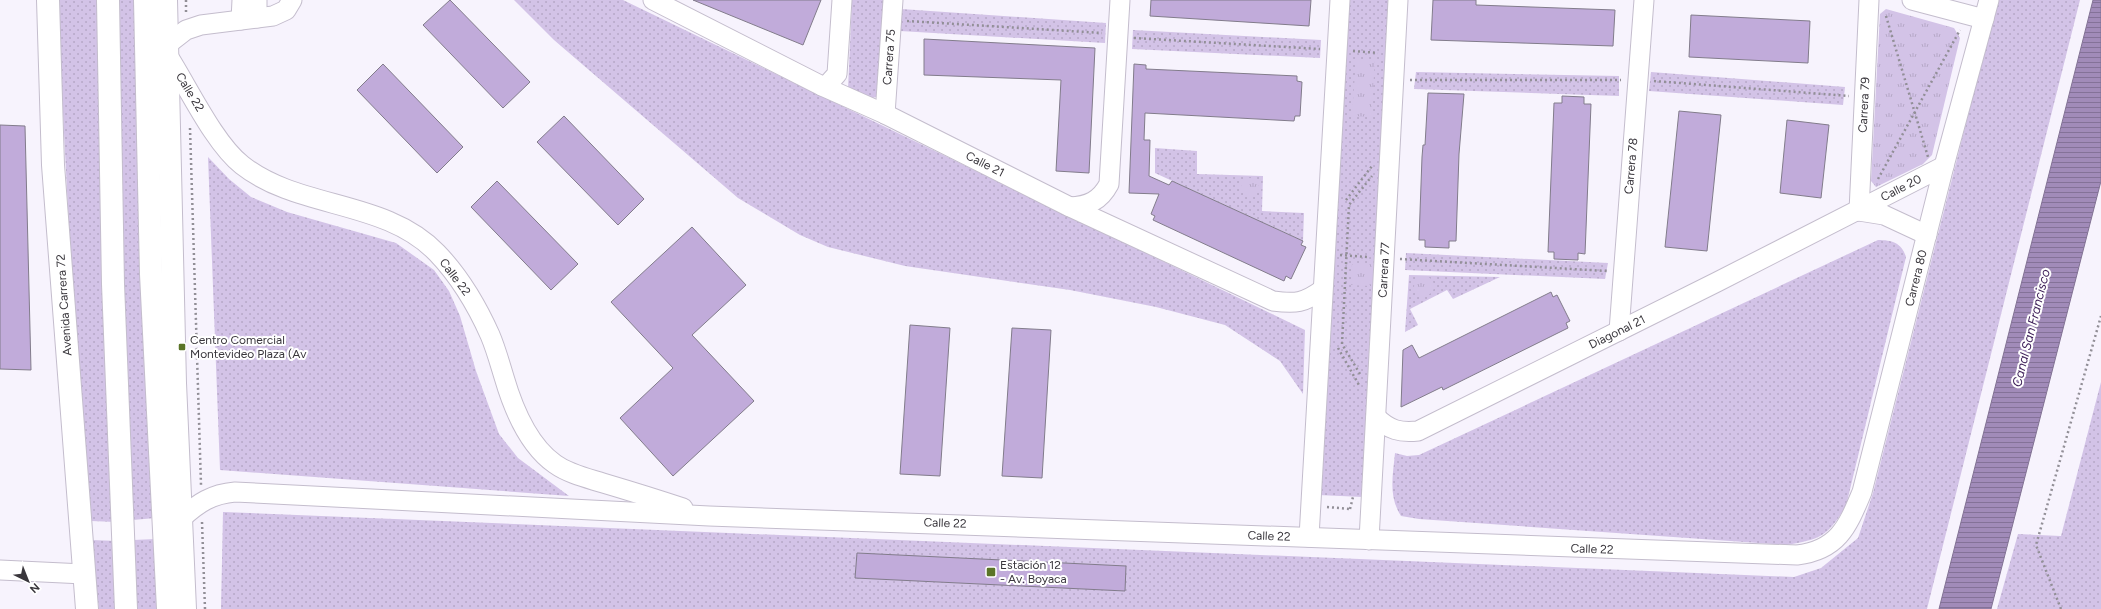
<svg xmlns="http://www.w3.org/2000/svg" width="2101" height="609" font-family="Figtree,sans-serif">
<defs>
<pattern id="grass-dots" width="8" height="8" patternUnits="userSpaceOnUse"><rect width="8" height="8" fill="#d3c3e7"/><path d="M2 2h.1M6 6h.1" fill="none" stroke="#b6a8c7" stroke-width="1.8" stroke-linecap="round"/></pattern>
<pattern id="park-tufts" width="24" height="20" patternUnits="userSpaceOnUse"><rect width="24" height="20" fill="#d3c3e7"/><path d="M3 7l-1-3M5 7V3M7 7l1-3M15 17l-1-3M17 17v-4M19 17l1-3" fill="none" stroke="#b6a8c7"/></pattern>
<pattern id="water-rules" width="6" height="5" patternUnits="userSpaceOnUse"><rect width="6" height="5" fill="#a18bb9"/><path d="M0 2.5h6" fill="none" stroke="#847298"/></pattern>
</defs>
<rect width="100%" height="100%" fill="#f7f3fd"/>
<g fill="url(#grass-dots)">
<path d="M58,0H99L116,522L91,521C75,348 65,174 58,0Z"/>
<path d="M116,0H141L155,518L133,520L125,390Z"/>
<path d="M514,0H623L1305,330L1303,394L1280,361L1225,325L1156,307L1070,290L905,266L828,247L800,235L738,198L554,40Z"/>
<path d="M852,0H884L876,97L871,98L848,89Z"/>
<path d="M1347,0H1391L1363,497L1318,495Z"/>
<path d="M1997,0H2080L1927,609H221L223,512L1794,577L1821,568L1858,538L1873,493Z"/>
<path d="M901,9L1106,23L1105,43L900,31Z"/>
<path d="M1133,30L1321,40L1320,58L1132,49Z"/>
<path d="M1416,72L1619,76V96L1414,89Z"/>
<path d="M1651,72L1845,87L1843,105L1649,91Z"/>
<path d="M1155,148L1197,151V174L1263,176L1262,211L1304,213L1303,241L1155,173Z"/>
<path d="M208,157L229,179L251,197L287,212L396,243L434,270L449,291L460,316L476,371L499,434L518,458L569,496L220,470Z"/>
<path d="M1878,240C1892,240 1902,243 1906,257L1846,506C1827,537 1821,539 1786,545L1419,519L1401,516C1388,496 1393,475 1395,453L1407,456L1419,455Z"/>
<path d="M1406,253L1608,263L1605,279L1405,270Z"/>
<path d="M1409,275L1500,277L1453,299L1447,290L1410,309L1418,325L1405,332Z"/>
<path d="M2101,382V609H1997L2018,534L2061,536Z"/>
<path d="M156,539L158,609H134L133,540Z"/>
<path d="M91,540L118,541L121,609H99Z"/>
</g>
<g fill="url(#park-tufts)">
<path d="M1886,9L1954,28L1960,38L1932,155L1923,164L1876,187L1871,181L1880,14Z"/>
<path d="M1356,59L1375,60L1371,117L1352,116Z"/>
<circle cx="1250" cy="187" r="9"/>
<path d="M1352,263L1372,264L1371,286L1351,285Z"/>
<circle cx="1424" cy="286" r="10"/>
</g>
<path fill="url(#water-rules)" stroke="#827294" d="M2093,0H2101V181L1991,609H1939Z"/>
<g fill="#c1abda" stroke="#827c8b">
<path d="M450,0L530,82L503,108L423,25Z"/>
<path d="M693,0H821L803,45Z"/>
<path d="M1151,0H1311L1309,26L1150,16Z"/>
<path d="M1433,0H1476V5L1615,10L1613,46L1431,40Z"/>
<path d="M1691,15L1810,21L1808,63L1689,57Z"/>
<path d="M924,39L1095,48L1089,173L1056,171L1061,80L924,75Z"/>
<path d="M383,64L463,147L437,173L357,90Z"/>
<path d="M1134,64L1146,65V69L1297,76V81L1302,82L1300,116H1295L1294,121L1145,113L1144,140H1150L1149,176L1169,185L1172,181L1303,241L1301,245L1306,247L1291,279L1286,276L1284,281L1153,220L1155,216L1151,214L1159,194L1129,193Z"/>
<path d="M1428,93L1464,94L1459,154L1456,241H1449V248L1425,247V240H1419L1422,157L1423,145H1425Z"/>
<path d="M1562,96L1584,97V104H1591L1585,254L1578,253V260L1554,259V252H1548L1554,103H1562Z"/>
<path d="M1679,111L1721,115L1707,251L1665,247Z"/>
<path d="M564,116L644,199L618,225L537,142Z"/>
<path d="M1787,120L1829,125L1821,198L1780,193Z"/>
<path d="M0,125L25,126L31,370L0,369Z"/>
<path d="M497,181L578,264L551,290L471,207Z"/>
<path d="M692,227L746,285L692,335L754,401L673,476L620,418L673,368L611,302Z"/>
<path d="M1551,292L1553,297L1557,295L1570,321L1566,323L1568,328L1443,390L1442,387L1401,407L1403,350L1412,345L1419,358Z"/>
<path d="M910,325L950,328L940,476L900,474Z"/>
<path d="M1012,328L1051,330L1042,478L1002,476Z"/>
<path d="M857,553L1126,566L1125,591L855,578Z"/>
</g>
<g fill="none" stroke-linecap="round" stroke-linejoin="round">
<defs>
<g id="minor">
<path d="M257,0V18"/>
<path d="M653,0L822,86L885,114L1070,207L1273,301C1296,304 1304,303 1322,290"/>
<path d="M1912,0L1984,19"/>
<path d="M241,20L242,0"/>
<path d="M168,44L186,30L201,25L273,16L286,10L292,0"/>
<path d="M168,56C188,87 214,143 242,165C299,210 385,199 437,253C460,277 477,306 490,335C496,349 500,364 504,377C513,408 528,445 555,464C569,474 587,478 603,483C630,491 656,499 683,508"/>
<path d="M822,86L828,84L837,74L842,0"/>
<path d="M885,114L893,0"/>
<path d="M1070,207C1088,206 1100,201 1109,184L1120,0"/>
<path d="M1859,211L1869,0"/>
<path d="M1859,211L1884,215L1927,235"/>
<path d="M1619,331L1644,0"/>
<path d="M1376,417C1389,430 1400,433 1418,431L1717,282L1944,166"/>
<path d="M182,518C198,503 212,494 235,492L709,516L1797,555C1839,550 1848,525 1862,492L1944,166L1989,0"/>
<path d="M1309,537L1340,0"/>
<path d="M1369,540L1398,0"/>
<path d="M0,570L84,574"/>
</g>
<g id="highway">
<path d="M48,0L53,165L87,609"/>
<path d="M108,0L113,284L126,609"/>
<path d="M145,0L151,274L168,609"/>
<path d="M166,0L175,383L185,609"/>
</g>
</defs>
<use href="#minor" stroke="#c4bdcd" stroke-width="21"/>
<use href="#highway" stroke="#c4bdcd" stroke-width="24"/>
<g stroke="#928f97" stroke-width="2.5" stroke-dasharray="2 3" stroke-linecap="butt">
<path d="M186,0V13"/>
<path d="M1886,16L1928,157"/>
<path d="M907,21L1102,33"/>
<path d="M1134,38L1320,49"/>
<path d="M1353,51L1378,53"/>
<path d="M1410,80H1621"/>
<path d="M1654,81L1849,96"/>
<path d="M190,128L201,485"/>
<path d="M1878,179L1960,30"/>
<path d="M1346,200L1372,166"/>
<path d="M1340,255L1367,257"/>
<path d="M1400,259L1607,271"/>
<path d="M1338,348L1359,385"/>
<path d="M1360,374L1342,344L1349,205L1372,176"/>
<path d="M1327,507L1350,509"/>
<path d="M1350,509L1353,497"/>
<path d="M202,522L205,609"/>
<path d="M2061,609L2036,545L2101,316"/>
</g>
<use href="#minor" stroke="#fff" stroke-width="19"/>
<use href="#highway" stroke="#fff" stroke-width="22"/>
</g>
<g fill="#5a7427" stroke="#fff" stroke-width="1.5">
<rect x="178" y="343" width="8" height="8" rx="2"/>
<rect x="986" y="567" width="10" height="10" rx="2"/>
</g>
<g text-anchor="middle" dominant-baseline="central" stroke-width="4" stroke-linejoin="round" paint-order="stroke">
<g font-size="12" fill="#39363c" stroke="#fff">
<text transform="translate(889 57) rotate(-86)">Carrera 75</text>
<text transform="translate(190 92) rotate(59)">Calle 22</text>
<text transform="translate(1864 105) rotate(-87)">Carrera 79</text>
<text transform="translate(985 164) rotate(27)">Calle 21</text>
<text transform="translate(1631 166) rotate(-85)">Carrera 78</text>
<text transform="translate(1901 188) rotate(-27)">Calle 20</text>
<text transform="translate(1384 270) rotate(-87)">Carrera 77</text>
<text transform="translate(455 277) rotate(53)">Calle 22</text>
<text transform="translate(1916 278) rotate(-76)">Carrera 80</text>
<text transform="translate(64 305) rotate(-94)">Avenida Carrera 72</text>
<text transform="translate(1617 332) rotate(-26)">Diagonal 21</text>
<text transform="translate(945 523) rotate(2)">Calle 22</text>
<text transform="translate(1269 536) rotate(2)">Calle 22</text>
<text transform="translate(1592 549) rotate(2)">Calle 22</text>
</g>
<g font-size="12" fill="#39363c" stroke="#fff" text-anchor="start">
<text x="190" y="340">Centro Comercial<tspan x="190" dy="14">Montevideo Plaza (Av</tspan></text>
<text x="1000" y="565">Estación 12<tspan x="1000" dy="14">- Av. Boyaca</tspan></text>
</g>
<g font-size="13" font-style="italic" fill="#40225b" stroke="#fff">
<text transform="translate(2031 328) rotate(-76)">Canal San Francisco</text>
</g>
</g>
<g transform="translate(28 581) rotate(137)" stroke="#ffffff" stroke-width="3" paint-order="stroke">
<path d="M0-3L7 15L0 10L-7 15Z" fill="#39363c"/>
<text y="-6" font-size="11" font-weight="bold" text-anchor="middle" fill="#39363c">N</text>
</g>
</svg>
